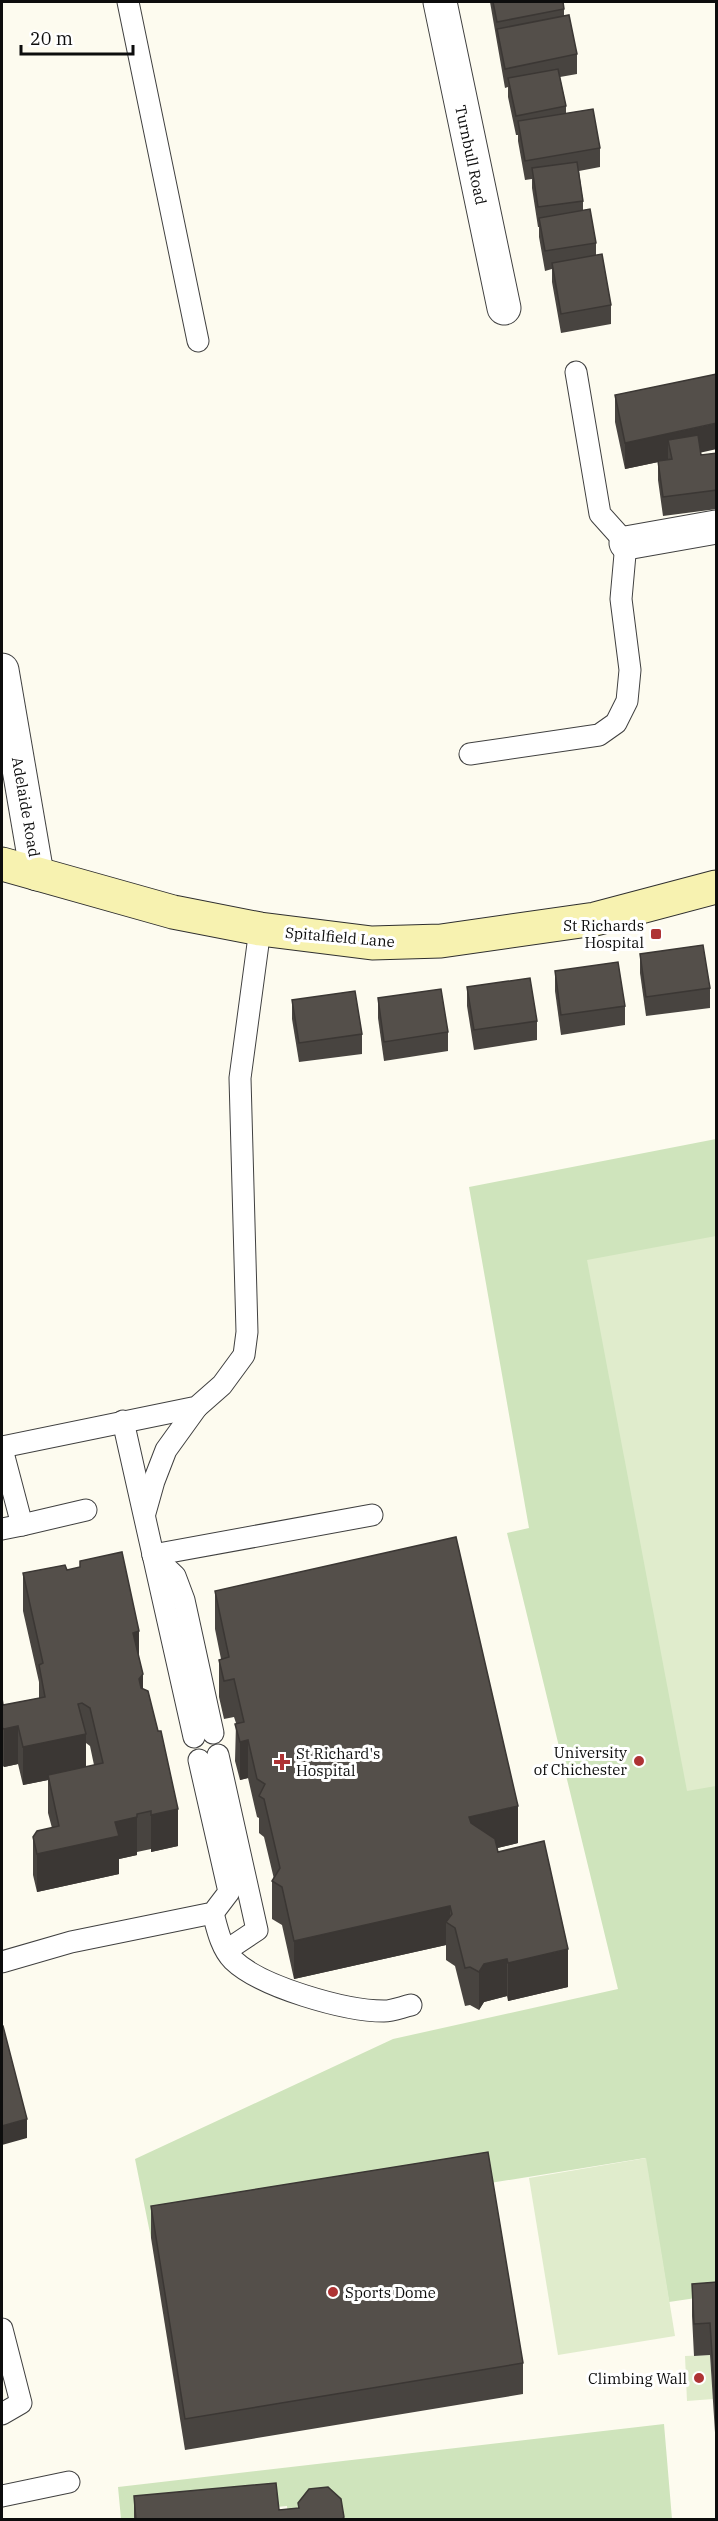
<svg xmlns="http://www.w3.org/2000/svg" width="718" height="2521" font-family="'IBM Plex Serif',serif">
<rect width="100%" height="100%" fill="#fdfbef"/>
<g fill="#cfe4bc">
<path d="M716,1139V2295L669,2302L645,2158L151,2238L135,2159L393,2039L618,1989L507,1533L529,1528L469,1187Z"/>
<path d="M664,2424L672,2519L288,2520L287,2506L144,2519H121L118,2487Z"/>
</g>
<g fill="#e0eccc">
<path d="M716,1236V1786L687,1791L587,1260Z"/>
<path d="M646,2158L675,2336L558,2355L529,2178Z"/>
<path d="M710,2355L713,2399L687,2401L685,2356Z"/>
</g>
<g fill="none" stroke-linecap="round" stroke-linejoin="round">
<defs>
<g id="service">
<path d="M128,2L198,341"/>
<path d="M470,754L599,735L616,723L627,701L630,670L621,599L626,543L600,514L576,372"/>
<path d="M123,1421L194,1737"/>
<path d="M2,1447L197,1407L222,1385L244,1355L247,1332L240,1078L260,929"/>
<path d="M2,1449L22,1525L86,1510"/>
<path d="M145,1513L154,1481L166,1450L197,1407"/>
<path d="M2,1529L22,1525"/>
<path d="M153,1555L372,1515"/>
<path d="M153,1555L175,1576L184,1600L213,1733"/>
<path d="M218,1755L257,1930L227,1950"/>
<path d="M213,1913C217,1928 221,1948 233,1960C261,1987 345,2011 384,2011C393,2011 402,2007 411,2005"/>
<path d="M2,1962L71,1942L213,1913L229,1892L199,1760"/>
<path d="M2,2329L21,2403L2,2414"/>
<path d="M2,2496L69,2482"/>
</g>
<g id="minor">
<path d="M440,2L504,308"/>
<path d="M626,543L716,527"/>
<path d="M2,670L37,874"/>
</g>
<path id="secondary" d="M2,864L173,912L260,929L372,943L441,941L595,919L716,887"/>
</defs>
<use href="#service" stroke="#404040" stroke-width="23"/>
<use href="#minor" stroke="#404040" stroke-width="35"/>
<use href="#secondary" stroke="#2f2f2f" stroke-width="35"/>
<use href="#service" stroke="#fff" stroke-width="21"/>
<use href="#minor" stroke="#fff" stroke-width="33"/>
<use href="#secondary" stroke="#f7f2b0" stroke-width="33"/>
</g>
<g fill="#484440" fill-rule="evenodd">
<path d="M490,2L564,9V16L577,54V74L560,77L566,106V113L600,148V167L579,171L583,201V210L596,243V255L611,305V324L561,333L552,282V269L545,271L539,237V227H538L532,188V179L525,180L518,141V135H516L508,97V87L505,88Z"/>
<path d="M615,395L701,453V455L717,453V509L663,516L658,480V462L625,469L615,422Z"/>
<path d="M640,954L710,988V1008L646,1016L640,973Z"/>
<path d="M555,971L625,1006V1025L561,1035L555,991Z"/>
<path d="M467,987L537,1021V1040L474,1050L467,1006Z"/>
<path d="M378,998L448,1032V1051L384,1061L378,1018Z"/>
<path d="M292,1000L362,1034V1054L299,1062L292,1019Z"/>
<path d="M67,1570L139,1658L143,1689L178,1846L151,1852V1849L137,1852V1855L119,1859V1874L37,1892L33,1875V1837L52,1828L48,1813V1780L23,1785L18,1764L4,1767L2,1765V1698L3,1705L39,1698V1682L23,1611V1573ZM86,1743L90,1746L94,1765L86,1767Z"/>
<path d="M215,1591L518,1843L497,1848L498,1852L568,1987L508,2001L507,1996L484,2002L479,2010L470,2005L465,2006L455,1966L446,1960V1945L294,1979L282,1925L272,1919V1881L274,1879L264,1837L259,1833V1818L257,1817L248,1778L240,1780L235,1761L236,1723L234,1717L224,1719L219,1697V1660L221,1659L215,1629Z"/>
<path d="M151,2206L523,2363V2394L185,2450L151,2238Z"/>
<path d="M717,2282V2448H716L710,2355L694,2356L692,2316V2284Z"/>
<path d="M134,2496L279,2510L298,2508V2503L344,2520H134Z"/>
</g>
<g fill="#3b3734">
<path d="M717,423V449L672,459L668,440V460L625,469V443Z"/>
<path d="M139,1631V1668L133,1633Z"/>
<path d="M143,1674V1711L139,1679Z"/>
<path d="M18,1726V1764L4,1767V1729Z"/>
<path d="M86,1734V1772L48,1775V1780L23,1785V1747Z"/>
<path d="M248,1740V1778L240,1780V1742Z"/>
<path d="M518,1806V1843L469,1855V1817Z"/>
<path d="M178,1809V1846L151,1852V1815Z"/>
<path d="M137,1817V1855L119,1859V1874L37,1892V1854L115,1822Z"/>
<path d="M450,1906V1925L446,1922V1945L294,1979V1941Z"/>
<path d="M568,1949V1987L508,2001V1963Z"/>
<path d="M507,1959V1996L484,2002L479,2010V1972L484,1964Z"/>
<path d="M27,2119V2138L2,2145V2126Z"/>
</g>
<g fill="#544f4a" stroke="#3b3734" stroke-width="1.5">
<path d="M493,2H563L564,9L497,22Z"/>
<path d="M569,15L577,54L505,69L497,29Z"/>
<path d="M558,69L566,106L516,116L508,78Z"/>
<path d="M593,109L600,148L525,161L518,121Z"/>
<path d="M577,162L583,201L538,207L532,168Z"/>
<path d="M590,209L596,243L545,251L539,218Z"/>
<path d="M602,254L611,305L561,314L552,263Z"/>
<path d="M717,374V423L625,443L615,395Z"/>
<path d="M698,435L701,455L717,453V490L663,497L658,461L672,459L668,440Z"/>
<path d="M703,945L710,988L646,997L640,954Z"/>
<path d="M618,962L625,1006L561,1015L555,971Z"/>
<path d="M530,978L537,1021L474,1030L467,987Z"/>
<path d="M441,989L448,1032L384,1042L378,998Z"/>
<path d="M355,991L362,1034L299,1043L292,1000Z"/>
<path d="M456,1537L518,1806L469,1817L471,1823L495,1839L498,1852L544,1841L568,1949L508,1963L507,1959L484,1964L479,1972L470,1967L465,1968L455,1928L446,1922L452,1914L450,1906L294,1941L282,1887L272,1881L280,1868L264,1799L259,1796L265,1784L257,1779L248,1740L240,1742L235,1724L244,1722L234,1679L224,1681L219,1660L229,1657L215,1591Z"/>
<path d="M122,1552L139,1631L133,1633L143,1674L139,1679L141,1688L148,1691L158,1731H161L178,1809L151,1815V1811L137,1814V1817L115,1822L119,1836L37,1854L33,1837L37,1831L59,1826L48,1775L103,1763L90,1708L82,1703L78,1704L86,1734L23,1747L18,1726L4,1729L2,1728V1698L3,1705L45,1697L39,1665L43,1663L23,1573L65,1565L67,1570L80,1567V1561Z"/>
<path d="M2,2026H3L27,2119L2,2126Z"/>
<path d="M488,2152L523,2363L185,2419L151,2206Z"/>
<path d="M717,2282V2417H716L710,2323L694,2324L692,2284Z"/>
<path d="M276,2483L279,2510L299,2508L298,2503L309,2489L328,2487L341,2499L344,2517L342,2520H136L134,2496Z"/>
</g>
<g fill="#ae3334" stroke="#fff" stroke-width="2">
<rect x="650" y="928" width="12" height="12" rx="3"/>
<circle cx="639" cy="1761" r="6"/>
<path d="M279 1753h6v6h6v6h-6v6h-6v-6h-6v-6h6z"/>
<circle cx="333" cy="2292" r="6"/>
<circle cx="699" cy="2378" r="6"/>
</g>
<g text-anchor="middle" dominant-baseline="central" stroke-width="6" stroke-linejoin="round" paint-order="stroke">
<g font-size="15" fill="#0d0d0d" stroke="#fff">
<text transform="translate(471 155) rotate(78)">Turnbull Road</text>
<text transform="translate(26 807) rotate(80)">Adelaide Road</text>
<text transform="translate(340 937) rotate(5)">Spitalfield Lane</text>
</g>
<g font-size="15" fill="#0d0d0d" stroke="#fff" text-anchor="end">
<text x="644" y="925">St Richards<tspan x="644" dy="17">Hospital</tspan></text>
<text x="627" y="1752">University<tspan x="627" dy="17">of Chichester</tspan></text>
<text x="296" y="1753" text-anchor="start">St Richard's<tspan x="296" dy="17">Hospital</tspan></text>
<text x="345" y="2292" text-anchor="start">Sports Dome</text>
<text x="687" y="2378">Climbing Wall</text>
</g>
</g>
<rect width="718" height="2521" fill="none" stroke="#0d0d0d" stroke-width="6"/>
<path d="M21 45v9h112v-9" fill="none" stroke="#0d0d0d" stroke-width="3"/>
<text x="30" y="45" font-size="18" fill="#0d0d0d" stroke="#ffffff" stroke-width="4.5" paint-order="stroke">20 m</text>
</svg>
